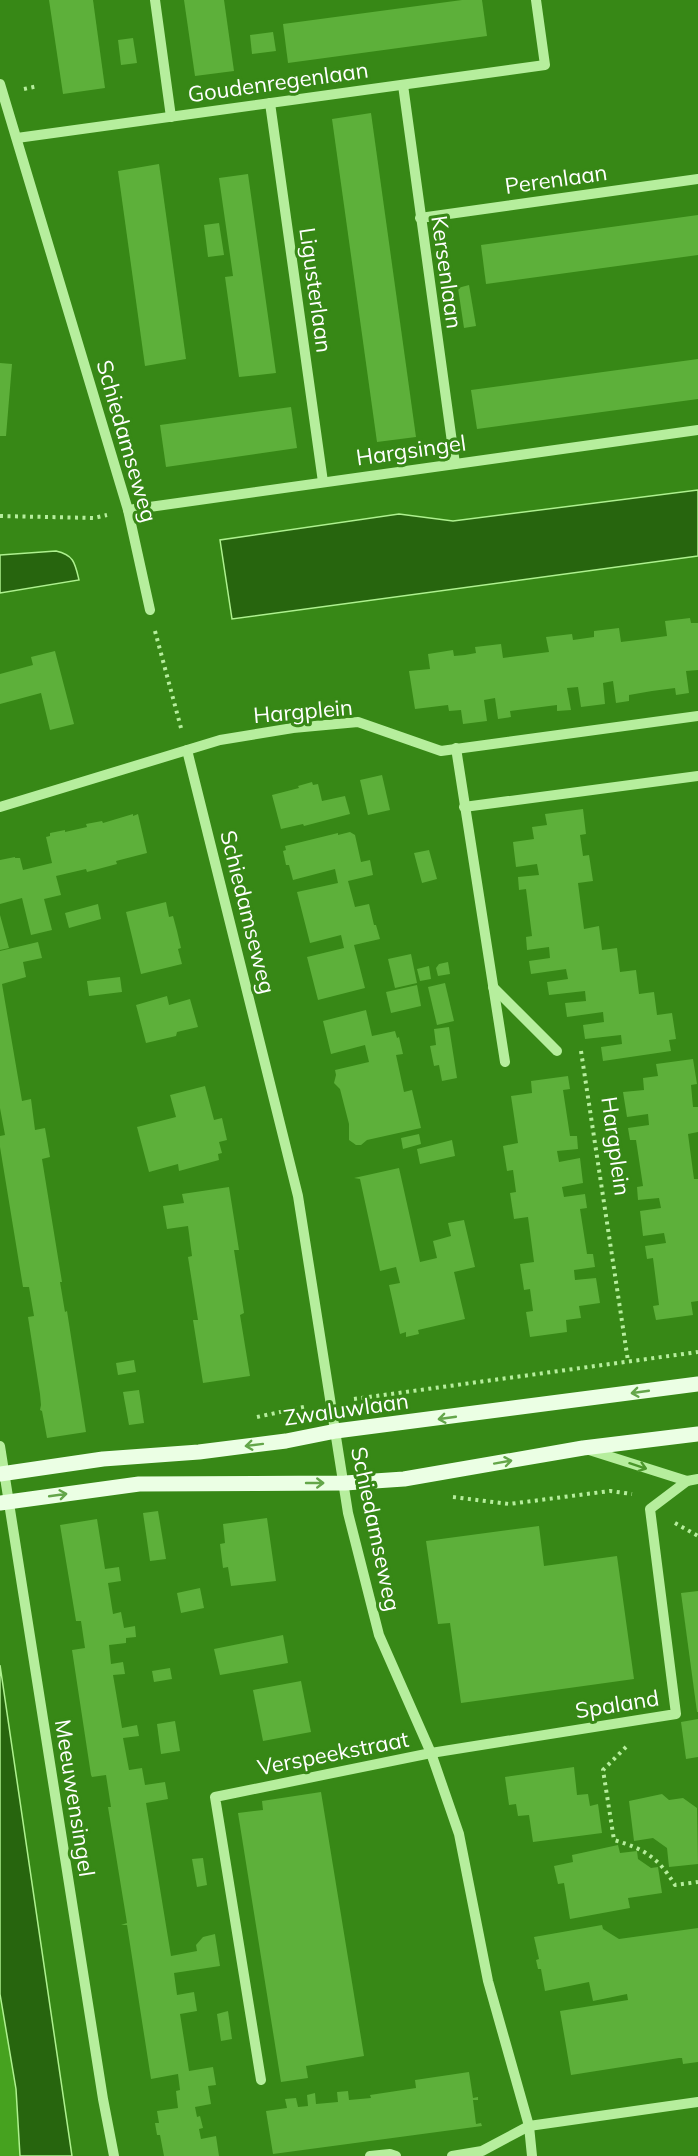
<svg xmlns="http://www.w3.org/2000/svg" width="698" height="2156" font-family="Mulish,sans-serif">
<rect width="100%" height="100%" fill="#378816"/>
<path fill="#46a21f" d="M0,1994L16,2089L20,2156H0Z"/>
<g fill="#27650e" stroke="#aef18f" stroke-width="1.5">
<path d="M698,490V556L232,619L220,540L399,514L453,521Z"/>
<path d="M56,551C74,555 75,563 79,580L0,593V555Z"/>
<path d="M0,1665L72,2156H20L16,2089L0,1994Z"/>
</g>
<g fill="#5db03a">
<path d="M49,0H93L105,88L63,94Z"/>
<path d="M184,0H224L234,71L195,76Z"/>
<path d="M462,0H482L487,36L288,63L283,24Z"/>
<path d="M273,32L276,51L252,54L250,35Z"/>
<path d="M133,38L137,63L121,65L118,40Z"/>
<path d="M371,113L416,437L377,442L332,119Z"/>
<path d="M159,164L186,359L145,366L118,171Z"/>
<path d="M248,174L276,373L239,377L225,277L233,276L219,178Z"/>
<path d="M698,215V255L486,284L481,245Z"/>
<path d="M219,223L224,255L208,257L204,225Z"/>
<path d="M469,285L476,326L464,328L458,288Z"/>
<path d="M698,359V399L477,429L471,390Z"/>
<path d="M0,363L12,364L6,436H0Z"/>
<path d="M291,407L297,448L166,467L160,425Z"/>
<path d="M690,618L691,623H698V670L686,671L689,693L676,695L675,688L652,691L629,695V701L616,703L613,681L603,683L605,704L581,707L578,687L567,688L571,710L557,711V705L510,711L511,717L498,719L495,698L484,700L487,721L463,724L461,710L449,711L448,705L415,709L409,671L430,669L428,654L453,650L454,656L465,655L476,653L475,647L501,644L503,658L549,652L546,637L572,634L573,640L594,637V631L619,628L621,642L645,639L667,636L665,621Z"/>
<path d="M55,651L74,724L50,730L41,693L0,704V674L33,665L31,657Z"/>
<path d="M382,775L390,810L368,815L360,780Z"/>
<path d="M312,782L313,785L318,784L322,801L345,796L350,814L304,826L303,824L281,829L272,795L299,788L298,786Z"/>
<path d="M583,809L586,834L580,835L583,856L589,855L593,881L578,883L584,929L599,926L602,950L617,948L620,972L636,970L639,994L654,992L657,1015L672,1013L676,1039L669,1040L671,1051L603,1061L601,1047L622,1044L621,1035L585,1039L583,1025L604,1022L603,1012L567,1017L565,1003L586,1001L585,991L549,995L547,982L568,979L566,969L531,974L529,961L550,958L549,947L527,950L526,937L532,936L526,889L519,890L518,877L539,875L537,864L516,867L513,842L534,839L532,827L547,825L545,814Z"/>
<path d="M133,814V816L138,814L147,853L116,861L117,864L87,872L86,869L56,876L61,895L44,899L52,930L31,935L22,898L0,904V860L15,857V858H20L23,870L52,863L46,837L50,836V833L65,830V832L87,827L86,824L102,821L103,823Z"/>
<path d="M350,832L355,835L361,862L370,860L373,875L348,881L355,907L369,904L374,925H376L380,939L354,945L365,988L318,1000L307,957L344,948L341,935L310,943L297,892L338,883L335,869L293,880L289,865H286L283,851L286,850L285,846L338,833V835Z"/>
<path d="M429,850L437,879L422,883L414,853Z"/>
<path d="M166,902L169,917L173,916L177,931L181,948L178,949L182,964L141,974L126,912Z"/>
<path d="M98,904L101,919L69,928L65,913Z"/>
<path d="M0,915L9,948L0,950Z"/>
<path d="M38,942L42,958L23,962L26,977L2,984L22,1101L31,1099L35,1130L45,1128L50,1157L42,1159L62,1282H60L65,1312L67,1311L86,1432L47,1438L42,1411L40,1410L41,1405L40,1394L28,1317L34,1316L29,1287H23L0,1147V1136L5,1135L0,1108V951Z"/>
<path d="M411,954L417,983L395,988L388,959Z"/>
<path d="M448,962L450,974L438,976L436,968L439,964Z"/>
<path d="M429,966L431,979L420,981L417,969Z"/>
<path d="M120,977L122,992L89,996L87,981Z"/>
<path d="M445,983L454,1021L437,1025L428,987Z"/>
<path d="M417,985L421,1006L391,1013L386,992Z"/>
<path d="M167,996L169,1005L190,999L198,1027L177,1032L176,1036L146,1043L136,1005Z"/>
<path d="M366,1010L372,1036L395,1031L397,1038L399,1037L403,1054L396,1055L404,1092L412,1090L421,1128L367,1140L361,1145H356L349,1140V1124L340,1089L334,1083L336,1075L335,1070L369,1062L365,1045L331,1054L323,1021Z"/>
<path d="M449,1027L457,1078L442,1081L439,1065L434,1066L430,1046L436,1045L434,1029Z"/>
<path d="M693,1059L697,1084L691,1085L693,1107H698V1132L688,1134L694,1179H698V1301L691,1302L693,1315L656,1320L653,1306L659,1305L653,1258L647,1259L645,1246L666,1243L664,1233L643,1236L640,1211L661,1208L659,1198L638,1200L637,1187L643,1186L636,1140H630L628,1128L649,1125L648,1114L627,1117L623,1092L644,1090L643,1078L658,1076L656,1064Z"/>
<path d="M568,1076L570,1089L563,1090L570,1136H577L578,1149L557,1151L559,1162L580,1158L583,1183L562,1187L564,1197L585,1194L587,1208L580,1209L587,1254H593L595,1267L574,1270L575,1280L596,1278L600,1303L579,1306L581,1318L566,1320L567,1332L530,1337L526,1312L533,1311L530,1289L524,1290L520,1264L534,1262L528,1217L514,1219L510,1193L516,1192L513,1170L507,1171L503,1146L518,1143L511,1096L532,1093L531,1081Z"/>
<path d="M205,1086L214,1120L222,1118L227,1140L219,1142L222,1153L218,1154L219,1160L179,1171L178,1164L149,1172L137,1127L176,1117L170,1095Z"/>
<path d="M419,1134L421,1144L403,1149L401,1138Z"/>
<path d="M452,1140L455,1156L420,1164L417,1149Z"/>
<path d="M399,1168L420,1262L437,1258L433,1241L451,1236L448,1223L464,1220L475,1267L454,1272L465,1319L418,1330L419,1334L406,1337V1332L400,1334L389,1285L400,1283L396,1267L380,1271L360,1179L354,1178Z"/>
<path d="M229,1187L239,1250H234L244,1313L240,1315L250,1376L203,1383L193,1320H198L188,1257L192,1256L188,1226L167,1229L163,1206L184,1203L182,1194Z"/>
<path d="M134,1360L136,1372L118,1375L116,1363Z"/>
<path d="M139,1390L144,1423L129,1425L123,1392Z"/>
<path d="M158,1511L166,1559L150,1561L143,1513Z"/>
<path d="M267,1518L276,1581L231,1586L228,1567L223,1568L220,1544L225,1543L223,1524Z"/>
<path d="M97,1519L105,1569L119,1567L121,1581L108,1583L113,1614L121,1612L124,1628L135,1626L136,1637L126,1638V1643L109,1645L111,1664L123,1662L125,1674L113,1675L122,1728L137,1725L139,1736L123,1738L129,1770L142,1768L145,1785L165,1782L168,1799L146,1803L171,1956L197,1951L196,1945L203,1937L215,1934L220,1966L174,1973L177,1995L194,1992L197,2011L180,2014L189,2071L213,2067L216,2085L208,2086L211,2104L195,2107L197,2117L200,2116L203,2128L199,2129L201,2139L216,2136L219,2156H164L160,2135H157L155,2123H159L157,2111L178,2108L176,2091L180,2090L178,2074L151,2079L127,1925H121L127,1923L108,1807H111L106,1775L92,1777L91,1775L72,1650L85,1648L81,1621H76L60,1525Z"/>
<path d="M539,1526L544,1566L617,1556L634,1679L461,1703L450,1623L438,1624L426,1541Z"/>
<path d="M200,1588L204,1608L181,1613L177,1593Z"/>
<path d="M698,1591V1712H697L681,1593Z"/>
<path d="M283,1635L288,1663L220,1675L214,1649Z"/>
<path d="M170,1668L172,1679L154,1682L152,1671Z"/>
<path d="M301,1681L311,1732L263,1741L253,1690Z"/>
<path d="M698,1719V1757L686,1759L681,1722Z"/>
<path d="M175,1721L180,1751L161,1754L157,1724Z"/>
<path d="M574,1767L577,1795L588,1794L590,1806L598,1804L602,1833L533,1842L529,1815L518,1816L516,1804L509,1805L505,1777Z"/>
<path d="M321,1792L364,2056L306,2066L308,2078L281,2082L238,1813L263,1810L262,1801Z"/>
<path d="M662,1794L669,1800L683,1798L697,1808L698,1864L669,1867L667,1848L653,1838L634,1841L629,1801Z"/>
<path d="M618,1845L620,1853L637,1851L638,1859L651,1868L658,1867L662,1893L628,1898L630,1908L570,1919L564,1883L558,1884L554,1866L573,1862L572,1855Z"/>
<path d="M203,1858L207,1885L197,1887L192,1859Z"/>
<path d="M602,1925L603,1929L619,1939L698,1928V2062L683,2064L682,2058H679L571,2075L560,2011L628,2000L627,1994L593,2001L589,1982L545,1991L541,1969H538L536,1960L539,1959L534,1937Z"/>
<path d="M228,2011L232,2039L221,2041L217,2014Z"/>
<path d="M469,2072L473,2098L478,2097V2100H473L476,2124L481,2123L482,2126L273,2154L266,2111L287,2108L285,2099L296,2098L298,2107L308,2106L307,2095L315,2093L316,2104L338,2102L337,2092L348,2091L349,2100L371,2098L370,2095L416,2088L415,2080Z"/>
</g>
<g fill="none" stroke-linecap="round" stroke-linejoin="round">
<g stroke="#b6ee9d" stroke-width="4" stroke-dasharray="3 4.5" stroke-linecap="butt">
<path d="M24,89L38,86"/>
<path d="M0,516L94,518L107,515"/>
<path d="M155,631L181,728"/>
<path d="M581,1051L628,1361"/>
<path d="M354,1399L698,1352"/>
<path d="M257,1417L308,1406"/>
<path d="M453,1497L509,1504L610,1491L632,1494"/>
<path d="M675,1523L698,1536"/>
<path d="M626,1747L603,1770L614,1840C644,1849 658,1857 675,1885L698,1882"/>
</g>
<g stroke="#b6ee9d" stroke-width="10">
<path d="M155,0L171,117"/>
<path d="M0,84L128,510L150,610"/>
<path d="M403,85L455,464"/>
<path d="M270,103L323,482"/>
<path d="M17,138L545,65L536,0"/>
<path d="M420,218L698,179"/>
<path d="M128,510L698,430"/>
<path d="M456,748L505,1062"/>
<path d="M187,750L298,1196L348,1513L379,1635L431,1753L459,1834L488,1981L529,2126L532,2156"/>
<path d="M0,807L220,740L293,728L358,722L441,751L698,716"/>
<path d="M464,807L698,776"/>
<path d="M493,987L557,1051"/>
<path d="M0,1446L103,2099L114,2156"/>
<path d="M586,1449L687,1481L698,1479"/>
<path d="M261,2080L215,1797L431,1753L676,1714L650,1509L687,1481"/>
<path d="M370,2156L390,2154L396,2156"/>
<path d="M452,2156L482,2151L529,2126L698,2102"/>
</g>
<g stroke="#ebffe4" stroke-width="15">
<path d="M0,1474L103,1459L199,1452L286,1441L336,1431L698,1384"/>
<path d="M0,1503L139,1484L345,1483L404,1479L583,1448L698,1434"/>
</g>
</g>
<defs><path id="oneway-shaft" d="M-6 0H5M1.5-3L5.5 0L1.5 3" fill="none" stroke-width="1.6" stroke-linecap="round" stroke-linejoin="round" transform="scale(1.5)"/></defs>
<g stroke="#64a64a">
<use href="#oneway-shaft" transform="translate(640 1392) rotate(172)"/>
<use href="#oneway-shaft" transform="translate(447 1418) rotate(172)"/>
<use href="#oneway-shaft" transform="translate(254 1445) rotate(173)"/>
<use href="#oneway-shaft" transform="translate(503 1462) rotate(-10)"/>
<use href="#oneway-shaft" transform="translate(315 1483)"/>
<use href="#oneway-shaft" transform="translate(58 1495) rotate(-8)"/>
</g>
<use stroke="#4a972a" href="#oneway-shaft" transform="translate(638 1466) rotate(18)"/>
<g text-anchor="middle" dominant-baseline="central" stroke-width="6" stroke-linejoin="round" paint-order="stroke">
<g font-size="22" fill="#fff" stroke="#378816">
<text transform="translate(278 82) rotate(-8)">Goudenregenlaan</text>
<text transform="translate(556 179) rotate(-8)">Perenlaan</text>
<text transform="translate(447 272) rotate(82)">Kersenlaan</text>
<text transform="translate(316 290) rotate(82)">Ligusterlaan</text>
<text transform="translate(127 441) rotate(74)">Schiedamseweg</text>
<text transform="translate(411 450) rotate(-8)">Hargsingel</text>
<text transform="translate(303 711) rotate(-5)">Hargplein</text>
<text transform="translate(248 912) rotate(76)">Schiedamseweg</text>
<text transform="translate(616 1146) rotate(82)">Hargplein</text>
<text transform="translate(346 1409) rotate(-8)">Zwaluwlaan</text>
<text transform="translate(376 1529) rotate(78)">Schiedamseweg</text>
<text transform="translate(617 1704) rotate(-9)">Spaland</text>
<text transform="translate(333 1753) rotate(-11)">Verspeekstraat</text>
<text transform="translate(75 1798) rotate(81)">Meeuwensingel</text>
</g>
</g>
</svg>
